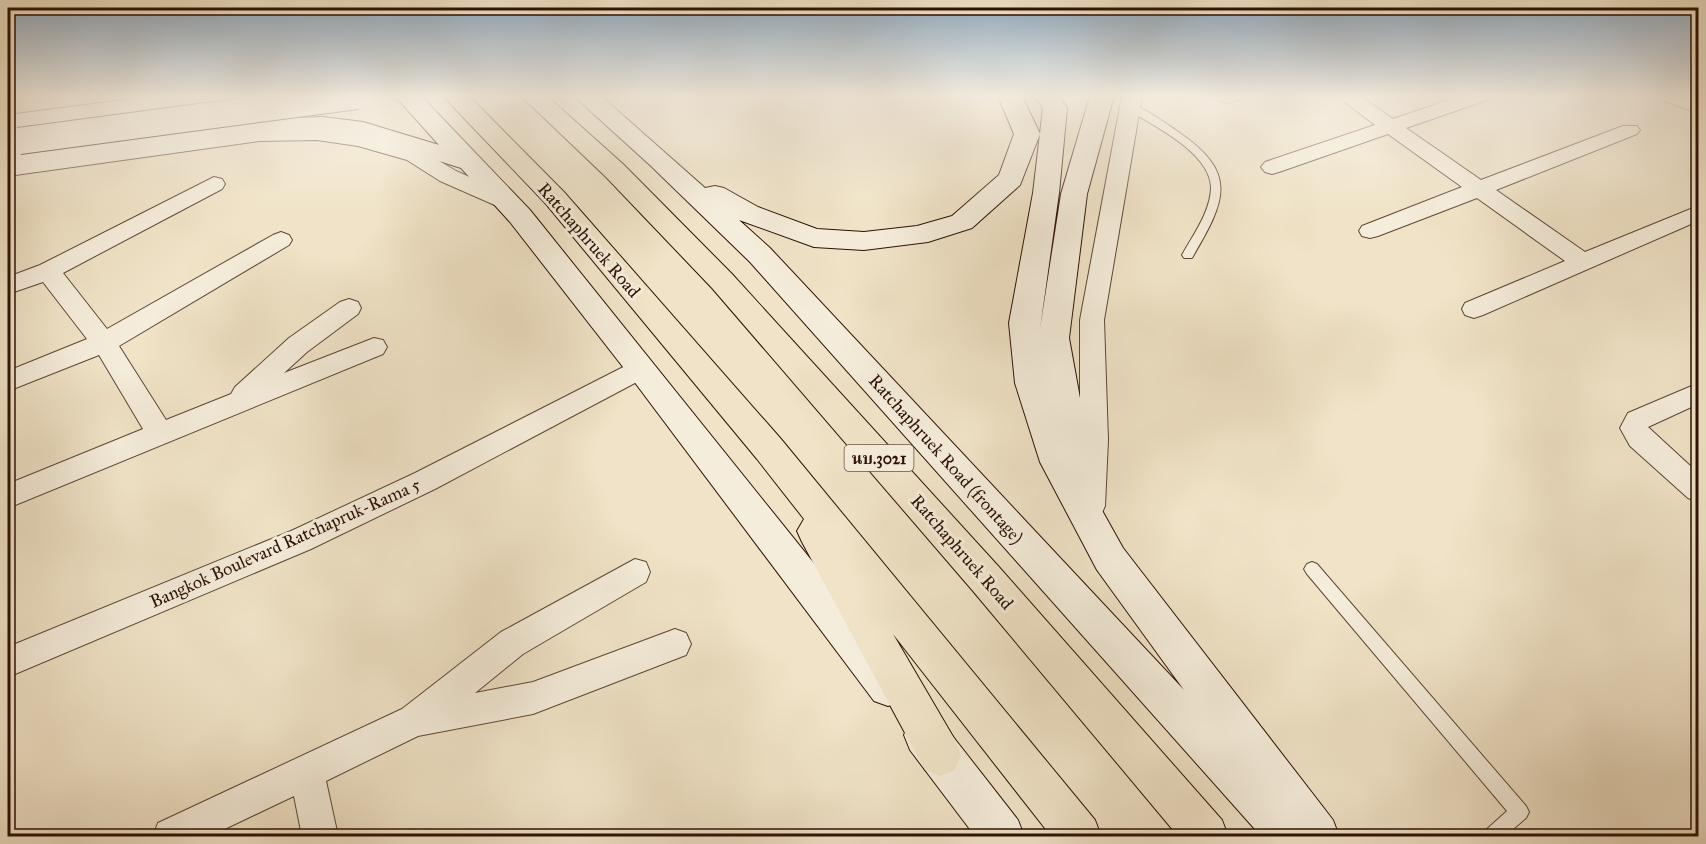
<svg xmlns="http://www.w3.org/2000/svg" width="1706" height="844" font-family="'IM FELL Great Primer','Noto Serif Thai',serif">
<rect width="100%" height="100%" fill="#f0e3c7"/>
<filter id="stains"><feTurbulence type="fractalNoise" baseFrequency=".00333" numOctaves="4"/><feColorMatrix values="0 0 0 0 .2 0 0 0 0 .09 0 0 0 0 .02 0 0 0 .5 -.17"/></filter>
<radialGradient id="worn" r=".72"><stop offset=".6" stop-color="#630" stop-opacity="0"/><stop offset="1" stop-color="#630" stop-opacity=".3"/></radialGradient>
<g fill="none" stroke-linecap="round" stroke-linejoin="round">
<defs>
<g id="lane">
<path d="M1129,103C1145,108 1162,121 1177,131C1239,173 1226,200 1192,258H1184L1182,255C1193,235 1211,211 1211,187C1210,152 1152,125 1125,108V104Z"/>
<path d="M1312,562L1317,564L1526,806L1529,812L1526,818L1505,836H1483L1486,830L1507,811L1307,574L1304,569L1307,564Z"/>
</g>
<g id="street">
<path d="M1122,96H1142L1104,320L1108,440L1105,506L1101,515L1091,518L1081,515L1077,506L1080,440V320Z"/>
<path d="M1241,96L1238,100L1228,103L1221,101L1218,97Z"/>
<path d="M1337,96H1360L1393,119L1460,96H1490L1487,100L1406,128L1481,180L1623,126H1637L1640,130L1637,134L1496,190L1585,252L1698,206V221L1483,315L1474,318L1465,315L1462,309L1465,303L1565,261L1477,198L1378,236L1370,238L1362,236L1359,231L1362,226L1462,187L1388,134L1279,172L1272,174L1265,172L1261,167L1265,162L1375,125Z"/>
<path d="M1658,96H1687L1698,100V113L1661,100Z"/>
<path d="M317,128L360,134L421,150L456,171L513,196L516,201L513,206L505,208L497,206L440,181L407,160L358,146L317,140L259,141L8,176V163L259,129Z"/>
<path d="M214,177L222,179L225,184L222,189L63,273L107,329L273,235L281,232L289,235L292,240L289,245L119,346L166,420L231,394L235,387L289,338L340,302L349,299L358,302L361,308L358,314L307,352L284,373L374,338L383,340L387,347L383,354L8,508V484L143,429L99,355L8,391V371L87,339L43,282L8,294V277L40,265Z"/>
<path d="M641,358L650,361L654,368L650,375L435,489L311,549L8,677V647L291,531L415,473Z"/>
<path d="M1694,385L1698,386V404L1648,427L1698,473V502L1688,498L1630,446L1620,428L1628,413Z"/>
<path d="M635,559L646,562L650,572L646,582L523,654L475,693L533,682L675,629L686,633L691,644L686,655L533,714L418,736L326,781L338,836H302L294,796L210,836H153L158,823L402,709L501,632Z"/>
</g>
<g id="secondary">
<path d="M154,96H225L221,101L213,103L8,129V115Z"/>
<path d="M395,96H421L530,210L902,673L908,687L902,701L888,706L874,701L630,376L510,222L461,168L360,136L323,131L257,133L8,165V149L257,119L323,117L363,122L439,145Z"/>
<path d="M574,96H601L705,188L715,186L724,188L758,207L817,229L864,232L917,226L952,216L999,175L1014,134L998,96H1022L1040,134L1020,185L972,228L928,242L864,250L814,247L739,220L770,248L1184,690L1097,570L1040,462L1015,383L1009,323L1033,193L1043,108L1034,96H1059L1067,108L1059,193L1040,329L1061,194L1090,96H1114L1087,194L1069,338L1090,453L1095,468L1090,478L1085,480L1123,548L1333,820L1339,836H1261L750,262L651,166Z"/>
<path d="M925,714L940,720L1018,820L1024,836H975L910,750L904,735L910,720Z"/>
</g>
<g id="primary">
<path d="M443,96H469L564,192L781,439L1095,820L1101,836H1051L893,634L955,740L961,755L955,770L940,776L925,770L802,542L797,531L804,519L757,459L546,204Z"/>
<path d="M521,96H547L624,165L732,274L999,567L1222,820L1228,836H1178L973,591L712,288L606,177Z"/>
</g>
</defs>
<use href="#lane" stroke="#5d4635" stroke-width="2"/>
<use href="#street" stroke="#5d4635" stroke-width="2"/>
<use href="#secondary" stroke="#2c1104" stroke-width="2"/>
<use href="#primary" stroke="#2c1104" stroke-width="2"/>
<use href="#lane" fill="#f5eddb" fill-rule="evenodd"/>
<use href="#street" fill="#f5eddb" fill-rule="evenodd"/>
<use href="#secondary" fill="#f5eddb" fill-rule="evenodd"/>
<use href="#primary" fill="#f0e3c7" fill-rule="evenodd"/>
<defs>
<path id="secondary-bridge" d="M19,141L357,96"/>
</defs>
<use href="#secondary-bridge" stroke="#2c1104" stroke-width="28" stroke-linecap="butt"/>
<use href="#secondary-bridge" stroke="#f5eddb" stroke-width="26"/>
</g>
<linearGradient id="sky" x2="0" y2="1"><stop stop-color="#90aac0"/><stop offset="0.45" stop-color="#f8f2e6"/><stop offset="1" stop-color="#f8f2e6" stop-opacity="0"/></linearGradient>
<rect width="1706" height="214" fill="url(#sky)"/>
<g text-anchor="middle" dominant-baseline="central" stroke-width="6" stroke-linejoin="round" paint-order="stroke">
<rect fill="#f5eddb" stroke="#685344" stroke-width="1.5" x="844.5" y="445" width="69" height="26" rx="4.5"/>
<g font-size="16" font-weight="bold" fill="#2c1104">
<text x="879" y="458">นบ.3021</text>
</g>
<g font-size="18" fill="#2c1104" stroke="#f5eddb">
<text transform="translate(589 240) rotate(49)">Ratchaphruek Road</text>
<text transform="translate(946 459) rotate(48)">Ratchaphruek Road (frontage)</text>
<text transform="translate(285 543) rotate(-24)">Bangkok Boulevard Ratchapruk-Rama 5</text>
<text transform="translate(962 552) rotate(49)">Ratchaphruek Road</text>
</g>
</g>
<rect width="1706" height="844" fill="none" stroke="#f0e3c7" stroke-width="30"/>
<rect x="9" y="9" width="1688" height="826" fill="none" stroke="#2c1104" stroke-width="3"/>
<rect x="15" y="15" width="1676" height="814" fill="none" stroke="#2c1104" stroke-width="1.5"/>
<rect width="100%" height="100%" filter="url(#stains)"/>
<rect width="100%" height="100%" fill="url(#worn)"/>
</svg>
